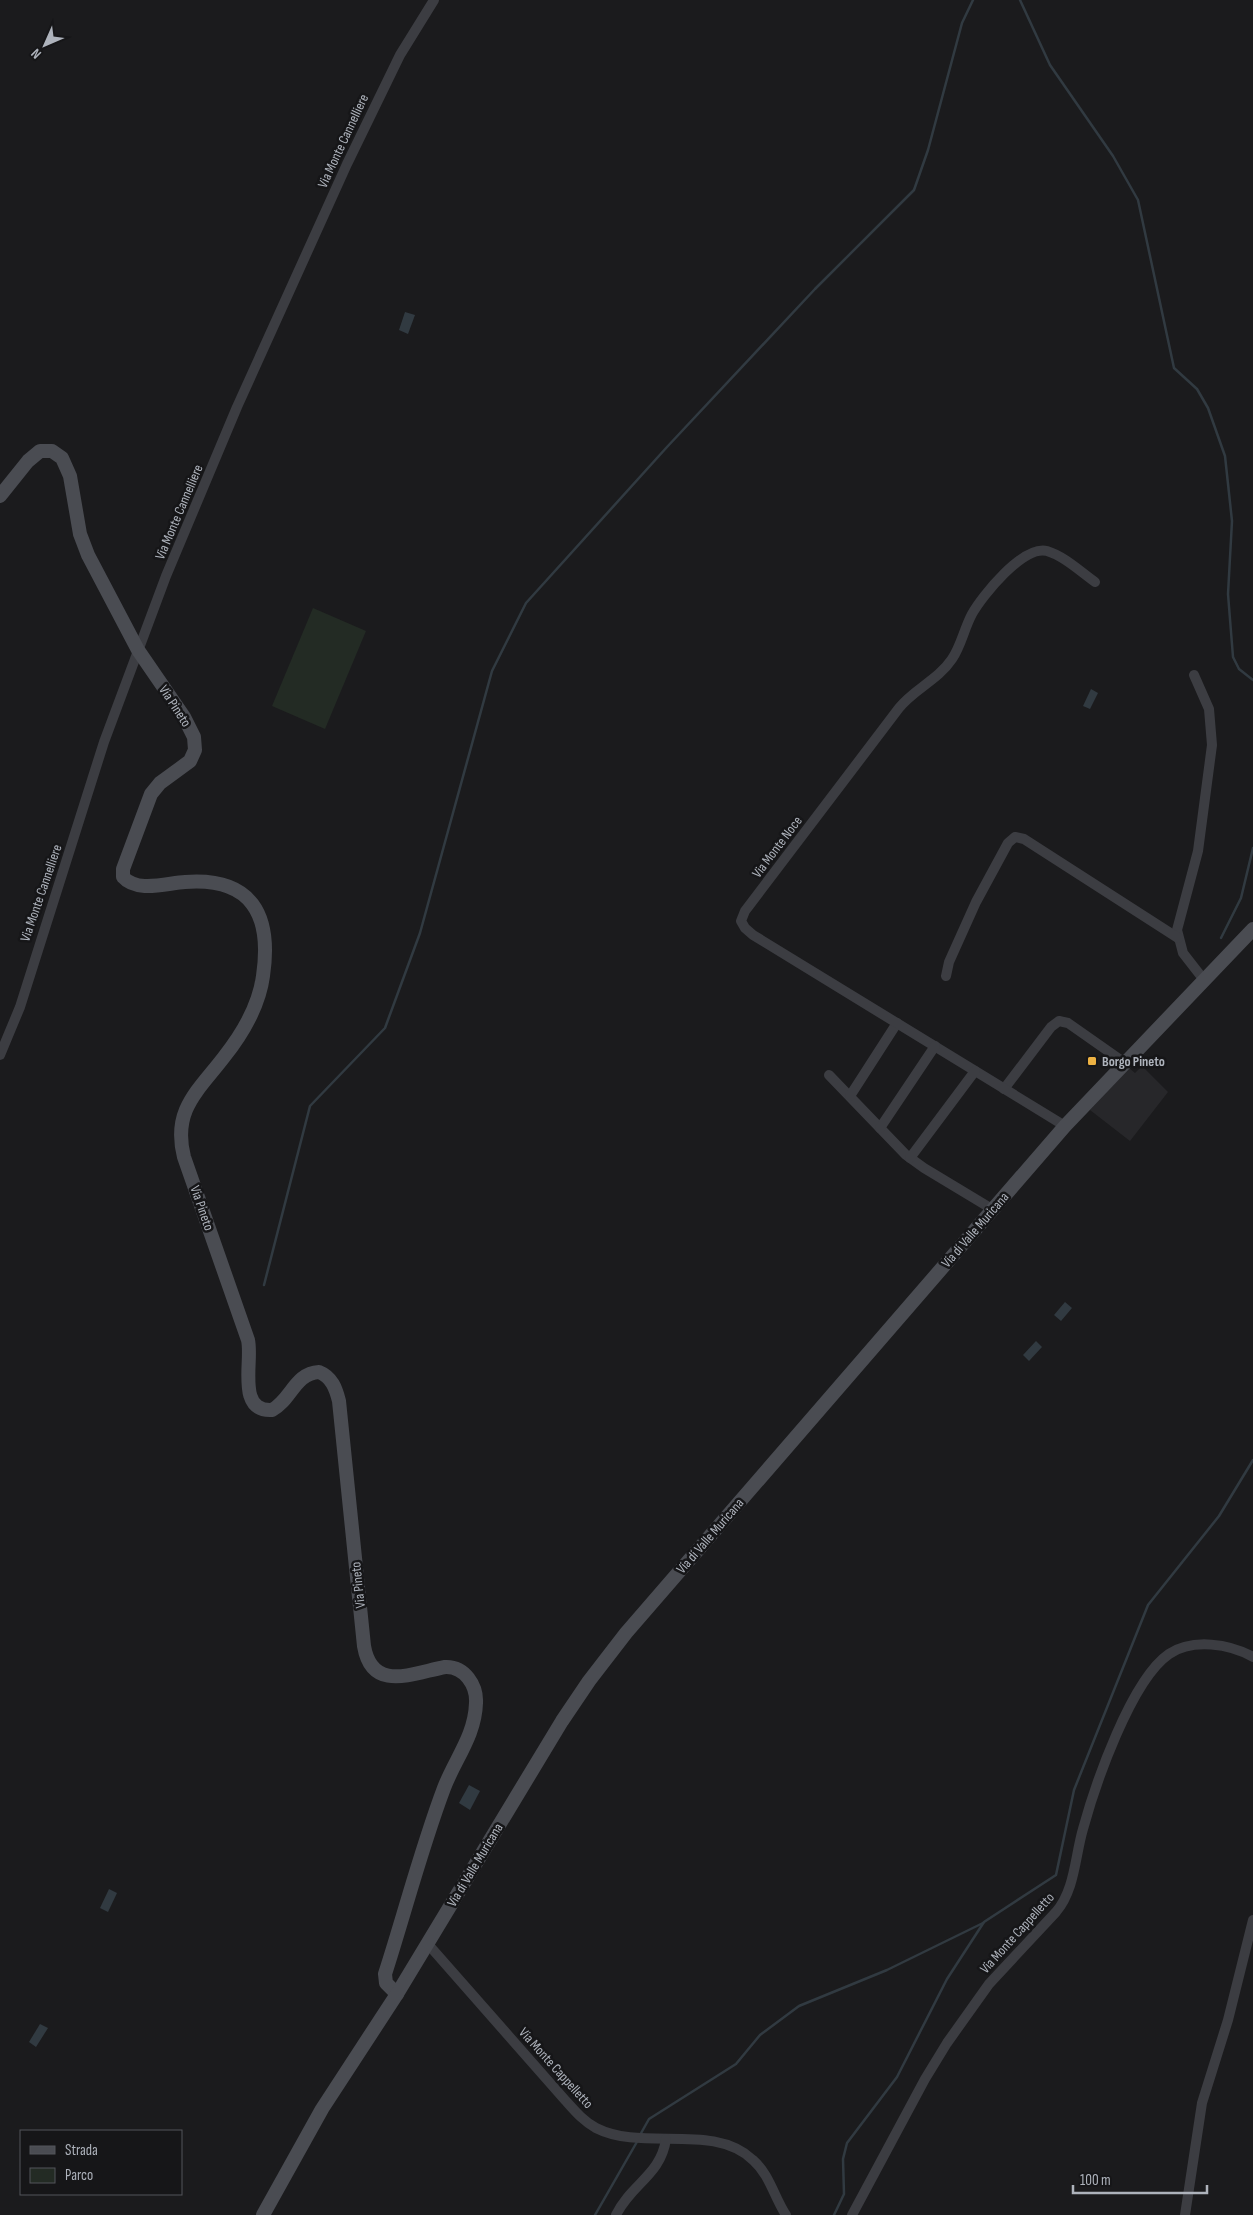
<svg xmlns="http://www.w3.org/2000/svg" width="1253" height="2215" font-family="'Sofia Sans Condensed',sans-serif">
<rect width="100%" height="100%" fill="#1b1b1d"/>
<path fill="#27272a" d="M1142,1066L1168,1092L1130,1141L1090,1110L1129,1068L1135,1073Z"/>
<path fill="#232b24" d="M313,608L366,631L325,729L272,706Z"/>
<g fill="#313a41">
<path d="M405,312L415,315L408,334L399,330Z"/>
<path d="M1091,689L1098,693L1090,709L1083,706Z"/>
<path d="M1065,1302L1072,1308L1061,1321L1054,1315Z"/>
<path d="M1036,1341L1042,1347L1029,1361L1023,1355Z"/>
<path d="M469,1785L480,1791L470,1810L459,1803Z"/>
<path d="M109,1889L117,1893L108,1912L100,1908Z"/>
<path d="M40,2024L48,2028L36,2047L29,2042Z"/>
</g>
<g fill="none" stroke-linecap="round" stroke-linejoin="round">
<g stroke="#313a41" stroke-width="2.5">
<path d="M1020,0L1050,65L1113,156L1138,200L1174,368L1197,389L1208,408L1225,456L1232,521L1228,594L1233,657L1239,669L1253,680"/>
<path d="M1221,938L1241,898L1253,848"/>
<path d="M264,1285L310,1106L385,1028L420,933L492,671L526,603L667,447L815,289L914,190L928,150L962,23L973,0"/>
<path d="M640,2135L649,2119L736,2064L760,2035L799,2006L887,1970L983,1923"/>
<path d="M595,2215L638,2140"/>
<path d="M834,2215L844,2194L843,2159L847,2143L897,2077L947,1979L984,1922L1056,1875L1074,1790L1148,1605L1219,1516L1253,1460"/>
</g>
<g stroke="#3c3d42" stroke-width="10">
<path d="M1194,675L1209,709L1212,745L1198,851L1177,930L1183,953L1204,980"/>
<path d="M946,976L949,962L976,902L1008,843L1015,837L1024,839L1178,938"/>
<path d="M0,1055L20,1007L104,742L166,576L237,407L347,164L400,55L434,0"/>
<path d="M829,1075L906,1155L924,1168L992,1209"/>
<path d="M1004,1089L1051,1027L1059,1021L1068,1023L1125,1063"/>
<path d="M850,1096L897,1023"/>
<path d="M1065,1126L753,935L745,928L741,921L745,911L899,708C914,689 938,680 952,659C961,646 964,629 972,614C982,596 1023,545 1047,551C1064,556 1081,572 1095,582"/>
<path d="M880,1128L935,1046"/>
<path d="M910,1158L975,1071"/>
<path d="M427,1943L565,2100C574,2110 583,2121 596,2128C643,2152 713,2122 753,2160C770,2175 774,2197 786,2215"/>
<path d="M616,2215C631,2184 661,2175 666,2139"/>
<path d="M852,2215L925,2079L947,2043L989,1984L1056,1912C1075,1890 1075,1856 1083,1829C1095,1785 1131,1680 1169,1654C1193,1638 1230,1644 1253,1657"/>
<path d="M1185,2215L1202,2103L1228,2020L1253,1920"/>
</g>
<g stroke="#4a4c52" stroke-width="14">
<path d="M0,496L28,461L40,451H52L62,458L70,476L80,534L88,555L138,650L184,717L194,737L195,750L190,761L160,783L151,794L123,869V877C137,893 167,883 185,882C252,877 272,915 263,976C259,1006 243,1033 224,1057C198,1091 172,1110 184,1157L248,1340C253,1361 236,1412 272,1410C291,1400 295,1373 319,1372C332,1377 336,1389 339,1401L364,1646C372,1693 413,1673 445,1667C465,1666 477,1686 476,1703C475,1736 455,1759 444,1788C421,1849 405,1912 385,1974L386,1983L397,1994"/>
<path d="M263,2215L322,2109L397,1994L562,1721L589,1681L626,1633L1065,1126L1253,929"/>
</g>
</g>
<rect fill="#edb243" stroke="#161618" stroke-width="2" x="1087" y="1056" width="10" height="10" rx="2.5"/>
<g text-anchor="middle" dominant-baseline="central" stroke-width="5" stroke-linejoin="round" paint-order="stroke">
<g font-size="14" fill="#aeb3bc" stroke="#161618">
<text transform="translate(343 141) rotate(-65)">Via Monte Cannelliere</text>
<text transform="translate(179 512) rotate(-67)">Via Monte Cannelliere</text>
<text transform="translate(175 706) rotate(57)">Via Pineto</text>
<text transform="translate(777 847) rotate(-53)">Via Monte Noce</text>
<text transform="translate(41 893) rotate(-71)">Via Monte Cannelliere</text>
<text transform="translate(202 1208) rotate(71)">Via Pineto</text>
<text transform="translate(975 1230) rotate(-49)">Via di Valle Muricana</text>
<text transform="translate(710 1536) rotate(-49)">Via di Valle Muricana</text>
<text transform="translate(358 1585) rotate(-96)">Via Pineto</text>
<text transform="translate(475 1865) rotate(-59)">Via di Valle Muricana</text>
<text transform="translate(1017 1933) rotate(-48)">Via Monte Cappelletto</text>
<text transform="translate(556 2068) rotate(48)">Via Monte Cappelletto</text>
</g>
<g font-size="14" font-weight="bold" fill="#aeb3bc" stroke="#161618" text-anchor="start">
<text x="1102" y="1061">Borgo Pineto</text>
</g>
</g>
<rect x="20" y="2130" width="162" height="65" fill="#161618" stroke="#53555a"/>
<rect x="30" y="2146" width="25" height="8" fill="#4a4c52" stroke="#53555a"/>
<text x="65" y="2155" font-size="15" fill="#aeb3bc">Strada</text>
<rect x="30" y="2168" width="25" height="15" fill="#232b24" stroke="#53555a"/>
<text x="65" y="2180" font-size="15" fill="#aeb3bc">Parco</text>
<g transform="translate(45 45) rotate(225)" stroke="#161618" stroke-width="4" paint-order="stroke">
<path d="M0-4L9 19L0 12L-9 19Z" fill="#aeb3bc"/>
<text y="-8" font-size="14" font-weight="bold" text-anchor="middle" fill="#aeb3bc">N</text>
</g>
<path d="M1073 2185v8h134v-8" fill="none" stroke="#aeb3bc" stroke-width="2.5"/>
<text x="1080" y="2185" font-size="15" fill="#aeb3bc" stroke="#161618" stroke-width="4" paint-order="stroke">100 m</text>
</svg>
